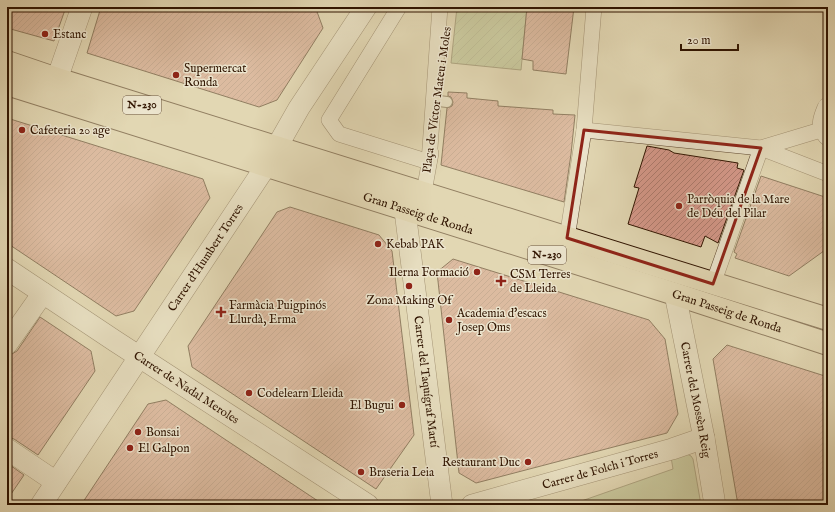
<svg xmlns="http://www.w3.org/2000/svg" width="835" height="512" font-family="'IM FELL English',serif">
<defs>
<pattern id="garden-furrows" width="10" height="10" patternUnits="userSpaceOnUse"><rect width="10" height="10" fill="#b2be8d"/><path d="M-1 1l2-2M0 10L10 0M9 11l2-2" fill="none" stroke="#99a278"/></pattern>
<pattern id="building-hatch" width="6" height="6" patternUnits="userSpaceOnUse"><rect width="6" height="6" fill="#d6998b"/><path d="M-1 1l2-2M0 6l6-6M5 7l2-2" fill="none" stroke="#ae7c6f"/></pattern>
</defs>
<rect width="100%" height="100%" fill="#e2d7b3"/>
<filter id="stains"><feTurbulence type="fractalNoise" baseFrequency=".005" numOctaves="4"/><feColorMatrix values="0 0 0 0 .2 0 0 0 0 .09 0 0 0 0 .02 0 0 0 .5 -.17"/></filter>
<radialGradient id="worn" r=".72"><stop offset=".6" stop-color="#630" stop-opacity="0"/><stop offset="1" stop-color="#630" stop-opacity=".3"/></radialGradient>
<path fill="#b2be8d" stroke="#716946" d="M685,453L691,456L693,459L701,505H570L673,469L671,457Z"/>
<path fill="url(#garden-furrows)" stroke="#716946" d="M457,7H527L521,70L451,63Z"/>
<g fill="url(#building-hatch)" stroke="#301400">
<path d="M7,7H66L54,41L7,28Z"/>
<path d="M101,7H309L316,9L323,28L277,100L259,107L87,53Z"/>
<path d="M527,7H574L566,74L533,70V61L522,59Z"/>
<path d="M448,92L467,93V98L498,101V106L553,110V114L575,115L571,154L564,202L441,165L447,108L452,106L453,102L451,97L448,96Z"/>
<path d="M7,118L203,179L210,198L134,311L116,316L7,243Z"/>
<path d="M647,146L669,150L674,153L738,163L737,168L744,170L718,243L705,236L701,247L628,224L639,188L634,187Z"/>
<path d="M761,176L828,198V248L789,276L735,258L737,254L734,252Z"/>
<path d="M290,207L379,235L392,251L414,435L376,489L192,367L188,346L277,212Z"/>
<path d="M453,259L649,320L665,339L678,414L667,433L476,483L459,473L437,272Z"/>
<path d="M40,317L91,351L95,371L38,455L14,439L7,437V357L17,351Z"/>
<path d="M727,345L828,377V505H738L713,359Z"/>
<path d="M166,400L226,440L324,505H81L148,404Z"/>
<path d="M7,463L24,475L7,500Z"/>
</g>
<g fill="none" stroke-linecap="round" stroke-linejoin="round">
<defs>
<path id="service" d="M439,101L447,102"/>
<g id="pedestrian">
<path d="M399,7L329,120L339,134L429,162L440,7"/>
<path d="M584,130L761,148L828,174"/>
<path d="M424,192L431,153"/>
<path d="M567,238L584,130L594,7"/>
<path d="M713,284L761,148L824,129"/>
</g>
<g id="minor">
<path d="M57,79L82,7"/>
<path d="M828,108C824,118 820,125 828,135"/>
<path id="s1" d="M405,211L442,505"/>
<path id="s2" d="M7,269L115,341L368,505"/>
<path id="s3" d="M675,294L704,438L715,505"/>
<path d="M7,344L43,293"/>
<path d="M7,449L56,482"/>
<path id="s4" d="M41,505L266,166L299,108L366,7"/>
<path id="s5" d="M472,505L672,449L704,438"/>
</g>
<g id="primary">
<path d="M7,62L57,79L828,319"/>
<path id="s6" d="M7,84L675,294L828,344"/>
</g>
</defs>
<use href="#service" stroke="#5c452d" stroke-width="12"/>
<use href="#pedestrian" stroke="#5c452d" stroke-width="16"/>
<use href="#minor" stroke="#5c452d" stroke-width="22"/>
<use href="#primary" stroke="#301400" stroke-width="24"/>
<use href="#service" stroke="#ece5ce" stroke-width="10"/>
<use href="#pedestrian" stroke="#ece5ce" stroke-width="15"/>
<use href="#minor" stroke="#ece5ce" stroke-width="21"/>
<use href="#primary" stroke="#e2d7b3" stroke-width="22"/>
</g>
<path d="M0 0H835V512H0ZM584,130L761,148L713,284L567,238Z" fill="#e2d7b3" fill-opacity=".55" fill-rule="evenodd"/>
<path fill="none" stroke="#8f2418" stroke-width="3" stroke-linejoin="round" d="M584,130L761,148L713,284L567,238Z"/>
<g fill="#8f2418" stroke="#ece5ce" stroke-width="1.5">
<circle cx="45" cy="34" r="4"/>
<circle cx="176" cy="75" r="4"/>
<circle cx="22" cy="130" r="4"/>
<circle cx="679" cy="206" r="4"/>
<circle cx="378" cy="244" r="4"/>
<circle cx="477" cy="272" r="4"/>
<path d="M499 275h4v4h4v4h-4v4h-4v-4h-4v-4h4z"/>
<circle cx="409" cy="286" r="4"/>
<path d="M219 306h4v4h4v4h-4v4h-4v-4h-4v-4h4z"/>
<circle cx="449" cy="320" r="4"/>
<circle cx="249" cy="393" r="4"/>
<circle cx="402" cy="405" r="4"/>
<circle cx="138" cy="432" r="4"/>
<circle cx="130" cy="448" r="4"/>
<circle cx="528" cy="462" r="4"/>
<circle cx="361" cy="472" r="4"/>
</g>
<g text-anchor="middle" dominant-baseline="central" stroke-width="3" stroke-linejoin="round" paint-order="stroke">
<g fill="#ece5ce" stroke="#68533e" stroke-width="1">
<rect x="123" y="96" width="38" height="18" rx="3"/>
<rect x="528" y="246" width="38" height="18" rx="3"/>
</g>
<g font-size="11" font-weight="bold" fill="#301400">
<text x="142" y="105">N-230</text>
<text x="547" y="255">N-230</text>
</g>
<g font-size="12" fill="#301400" stroke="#ece5ce" text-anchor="start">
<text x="53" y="34">Estanc</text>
<text x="184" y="68">Supermercat<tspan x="184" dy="14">Ronda</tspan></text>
<text x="30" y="130">Cafeteria 20 age</text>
<text x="687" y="199">Parròquia de la Mare<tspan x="687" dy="14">de Déu del Pilar</tspan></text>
<text x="386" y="244">Kebab PAK</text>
<text x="469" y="272" text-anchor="end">Ilerna Formació</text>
<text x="510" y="274">CSM Terres<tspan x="510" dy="14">de Lleida</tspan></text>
<text x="409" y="300" text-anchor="middle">Zona Making Of</text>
<text x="229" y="305">Farmàcia Puigpinós<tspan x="229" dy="14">Llurdà, Erma</tspan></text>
<text x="457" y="313">Academia d'escacs<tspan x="457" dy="14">Josep Oms</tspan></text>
<text x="257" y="393">Codelearn Lleida</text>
<text x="394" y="405" text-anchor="end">El Bugui</text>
<text x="146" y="432">Bonsai</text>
<text x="138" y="448">El Galpon</text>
<text x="520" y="462" text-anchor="end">Restaurant Duc</text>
<text x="369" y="472">Braseria Leia</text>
</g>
<g font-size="12" fill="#301400" stroke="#ece5ce">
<text transform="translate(437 100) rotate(-82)">Plaça de Víctor Mateu i Moles</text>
<text stroke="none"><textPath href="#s6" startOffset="431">Gran Passeig de Ronda</textPath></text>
<text stroke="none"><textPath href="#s4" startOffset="297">Carrer d'Humbert Torres</textPath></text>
<text stroke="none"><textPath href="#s6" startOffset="755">Gran Passeig de Ronda</textPath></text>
<text stroke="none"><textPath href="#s1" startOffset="172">Carrer del Taquígraf Martí</textPath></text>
<text stroke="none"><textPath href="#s2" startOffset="215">Carrer de Nadal Meroles</textPath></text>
<text stroke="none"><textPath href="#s3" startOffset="108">Carrer del Mossèn Reig</textPath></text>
<text stroke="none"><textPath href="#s5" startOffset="133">Carrer de Folch i Torres</textPath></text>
</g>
</g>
<rect width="835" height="512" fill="none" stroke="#e2d7b3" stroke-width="24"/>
<rect x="8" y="8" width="819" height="496" fill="none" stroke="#301400" stroke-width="2"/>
<rect x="12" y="12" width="811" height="488" fill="none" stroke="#301400"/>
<path d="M681 44v6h57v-6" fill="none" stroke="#301400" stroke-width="2"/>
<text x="687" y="44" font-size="12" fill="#301400" stroke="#ece5ce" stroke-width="3" paint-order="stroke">20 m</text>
<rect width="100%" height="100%" filter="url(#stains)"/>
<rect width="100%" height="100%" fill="url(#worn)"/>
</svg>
